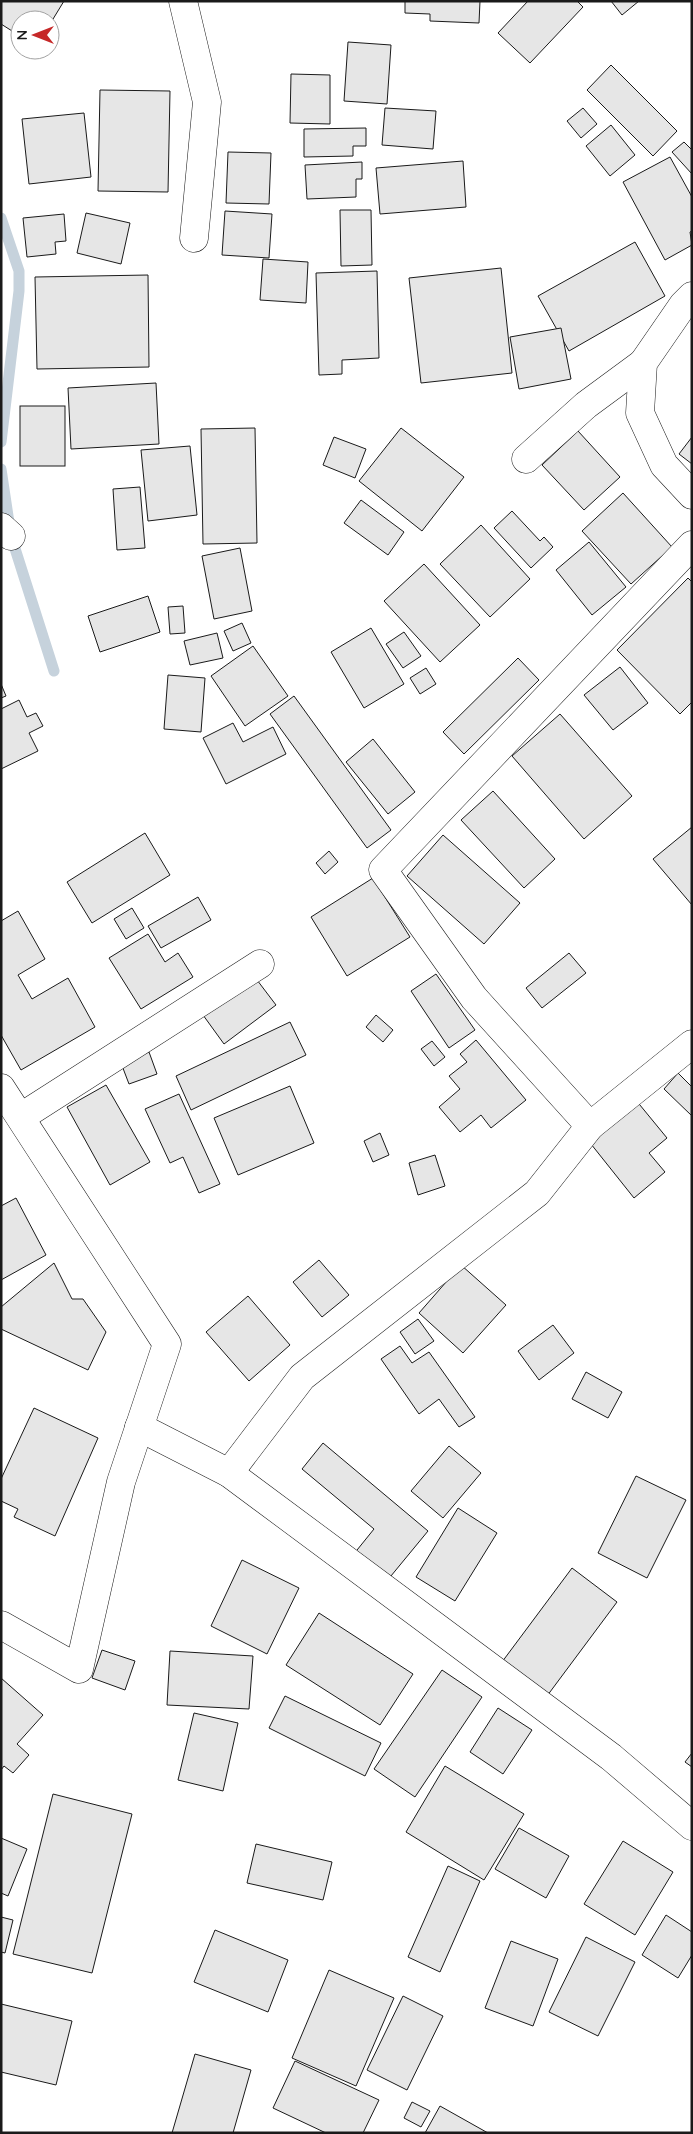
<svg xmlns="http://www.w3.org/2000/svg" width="693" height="2134" font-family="Quicksand,sans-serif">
<rect width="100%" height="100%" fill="#fff"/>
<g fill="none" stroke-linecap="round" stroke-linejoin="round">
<g stroke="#c6d2dc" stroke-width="11">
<path d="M1,218L19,271V291L1,442"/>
<path d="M1,469L11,536L54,671"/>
</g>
</g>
<g fill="#e6e6e6" stroke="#1a1a1a">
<path d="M1,1H64L50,24V20H20V36L1,24Z"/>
<path d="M405,1H480L479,23L430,21V14L405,13Z"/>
<path d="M528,1H577L583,7L530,63L498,33Z"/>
<path d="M611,1H639L622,15Z"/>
<path d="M348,42L391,45L387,104L344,101Z"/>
<path d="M611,65L677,131L653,156L587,90Z"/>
<path d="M291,74L330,75V124L290,123Z"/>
<path d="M100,90L170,91L168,192L98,191Z"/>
<path d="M385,108L436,111L433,149L382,145Z"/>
<path d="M583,108L597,124L581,138L567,121Z"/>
<path d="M84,113L91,177L29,184L22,119Z"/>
<path d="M611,125L635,155L610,176L586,146Z"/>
<path d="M366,128V146H353V156L304,157V129Z"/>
<path d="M684,142L692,150V174L672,152Z"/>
<path d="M228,152L271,153L269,204L226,203Z"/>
<path d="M670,157L692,197V231L690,232L692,245L665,260L623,182Z"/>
<path d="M463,161L466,207L380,214L376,168Z"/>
<path d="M362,162V179H356V197L307,199L305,165Z"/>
<path d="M340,210H371L372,265L341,266Z"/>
<path d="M225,211L272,214L269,258L222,255Z"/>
<path d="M86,213L130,223L121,264L77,253Z"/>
<path d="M64,214L66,241L55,242L56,254L27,257L23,218Z"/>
<path d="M635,242L665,296L569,351L538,296Z"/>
<path d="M263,259L308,262L306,303L260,300Z"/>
<path d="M501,268L512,373L421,383L409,278Z"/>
<path d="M377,271L379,358L342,360V374L319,375L316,273Z"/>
<path d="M148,275L149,367L37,369L35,277Z"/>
<path d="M561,328L571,379L519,389L510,337Z"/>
<path d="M156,383L159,444L71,449L68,388Z"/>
<rect x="20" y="406" width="45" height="60"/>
<path d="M255,428L257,543L203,544L201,429Z"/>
<path d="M401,428L464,477L422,531L359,481Z"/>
<path d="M578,431L620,477L584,510L542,465Z"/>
<path d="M334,437L366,449L355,478L323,465Z"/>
<path d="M692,437V464L679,454Z"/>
<path d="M190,446L197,515L148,521L141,450Z"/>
<path d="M140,487L145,548L117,550L113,489Z"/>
<path d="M623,493L672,547L631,584L582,531Z"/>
<path d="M361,500L404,532L388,555L344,523Z"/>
<path d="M512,511L540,541L544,537L553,547L531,568L494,528Z"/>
<path d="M481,525L530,579L490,617L440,564Z"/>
<path d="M589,542L626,587L592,615L556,570Z"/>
<path d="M240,548L252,611L214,619L202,556Z"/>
<path d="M424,564L480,625L440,662L384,601Z"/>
<path d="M688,578L692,582V702L680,714L617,650Z"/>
<path d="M148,596L160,632L100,652L88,616Z"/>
<path d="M183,606L185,633L170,634L168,607Z"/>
<path d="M242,623L251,643L233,651L224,631Z"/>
<path d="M371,628L404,684L364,708L331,652Z"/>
<path d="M404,632L421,656L403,668L386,644Z"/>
<path d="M217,633L223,658L190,665L184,641Z"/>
<path d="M253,646L288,696L245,726L211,676Z"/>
<path d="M518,658L539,680L464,754L443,732Z"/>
<path d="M620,667L648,703L613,730L584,695Z"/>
<path d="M426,668L436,684L420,694L410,678Z"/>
<path d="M168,675L205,678L201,732L164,729Z"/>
<path d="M1,684L6,696L1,698Z"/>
<path d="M294,696L391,830L367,848L270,714Z"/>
<path d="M19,700L27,717L36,713L43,726L29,733L38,751L1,769V709Z"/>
<path d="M560,714L632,796L584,839L512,756Z"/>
<path d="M233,723L243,742L273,727L286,754L226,784L203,738Z"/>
<path d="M373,739L415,792L388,814L346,762Z"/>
<path d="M493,791L555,859L524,888L461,820Z"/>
<path d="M692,827V905L653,859Z"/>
<path d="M145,833L170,875L92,923L67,882Z"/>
<path d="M443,835L520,903L484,944L407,876Z"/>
<path d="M329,851L338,862L325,874L316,863Z"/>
<path d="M373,878L410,937L347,976L311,917Z"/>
<path d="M198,897L211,920L161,948L148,926Z"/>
<path d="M132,908L144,928L126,939L114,919Z"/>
<path d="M18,911L45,959L18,975L32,999L68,978L95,1027L21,1070L1,1035V921Z"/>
<path d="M148,934L165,962L178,953L193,977L141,1009L109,958Z"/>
<path d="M569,953L586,973L542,1008L526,988Z"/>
<path d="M436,974L475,1030L449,1048L411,991Z"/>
<path d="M254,976L276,1005L224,1044L203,1015Z"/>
<path d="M376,1015L393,1030L383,1042L366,1027Z"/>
<path d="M290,1022L306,1055L191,1110L176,1076Z"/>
<path d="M476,1040L526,1100L491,1128L481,1115L460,1132L439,1107L460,1089L449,1076L467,1062L460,1054Z"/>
<path d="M432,1041L445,1057L434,1066L421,1049Z"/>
<path d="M149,1052L157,1074L129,1084L121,1063Z"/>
<path d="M678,1073L692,1087V1116L664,1089Z"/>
<path d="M106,1085L150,1162L110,1185L67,1107Z"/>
<path d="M290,1086L314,1143L238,1175L214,1118Z"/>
<path d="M179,1094L220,1184L199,1193L183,1157L170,1163L145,1109Z"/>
<path d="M635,1099L667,1138L649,1153L665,1172L634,1198L587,1139Z"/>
<path d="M380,1133L389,1155L373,1162L364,1141Z"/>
<path d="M435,1155L445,1186L418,1195L409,1163Z"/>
<path d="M16,1198L46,1255L1,1280V1206Z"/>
<path d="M319,1260L349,1295L322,1317L293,1282Z"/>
<path d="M54,1263L72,1299H83L106,1332L88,1370L1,1329V1307Z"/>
<path d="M461,1265L506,1305L463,1353L419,1313Z"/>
<path d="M248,1296L290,1345L249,1381L206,1332Z"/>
<path d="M418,1319L434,1341L415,1354L400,1332Z"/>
<path d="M553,1325L574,1353L539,1380L518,1351Z"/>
<path d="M400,1346L412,1363L429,1352L475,1417L459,1427L439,1399L419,1414L381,1359Z"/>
<path d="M586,1372L622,1392L608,1418L572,1399Z"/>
<path d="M34,1408L98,1438L55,1536L14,1517L18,1509L1,1501V1479Z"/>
<path d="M323,1443L428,1531L386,1582L353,1555L374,1529L302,1469Z"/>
<path d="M449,1446L481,1473L443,1518L411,1491Z"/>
<path d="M636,1476L686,1500L647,1578L598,1553Z"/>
<path d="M458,1508L497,1533L455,1601L416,1577Z"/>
<path d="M242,1560L299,1588L267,1654L211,1626Z"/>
<path d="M572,1568L617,1602L547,1696L502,1662Z"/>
<path d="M319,1613L413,1674L380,1725L286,1665Z"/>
<path d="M102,1650L135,1661L125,1690L92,1678Z"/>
<path d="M170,1651L253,1656L249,1709L167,1705Z"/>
<path d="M442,1670L482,1697L415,1797L374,1769Z"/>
<path d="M1,1678L43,1715L17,1744L29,1755L13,1773L4,1766L1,1770Z"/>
<path d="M285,1696L381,1743L365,1776L269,1728Z"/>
<path d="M498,1708L532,1730L503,1774L470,1752Z"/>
<path d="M194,1713L238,1723L223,1791L178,1780Z"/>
<path d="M692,1753V1767L685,1762Z"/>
<path d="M445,1766L524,1814L484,1880L406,1832Z"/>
<path d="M53,1794L132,1814L92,1973L13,1954Z"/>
<path d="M519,1828L569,1856L546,1898L495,1869Z"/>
<path d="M1,1838L27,1849L8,1896L1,1893Z"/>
<path d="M623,1841L673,1872L635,1935L584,1904Z"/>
<path d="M256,1844L332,1862L323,1900L247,1883Z"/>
<path d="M448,1866L480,1881L440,1972L408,1957Z"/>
<path d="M666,1915L692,1932V1955L678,1978L642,1955Z"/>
<path d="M1,1917L13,1920L5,1953L1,1952Z"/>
<path d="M215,1930L288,1960L268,2012L194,1982Z"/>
<path d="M586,1937L635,1962L598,2036L549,2012Z"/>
<path d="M511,1941L558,1959L533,2026L485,2008Z"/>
<path d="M329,1970L394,1998L356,2086L292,2058Z"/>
<path d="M403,1996L443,2016L407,2090L367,2070Z"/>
<path d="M1,2004L72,2021L56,2085L1,2072Z"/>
<path d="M195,2054L251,2070L233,2133H172Z"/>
<path d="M295,2061L379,2100L363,2133H326L273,2108Z"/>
<path d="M412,2102L430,2111L421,2127L404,2118Z"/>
<path d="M440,2106L488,2133H425Z"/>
</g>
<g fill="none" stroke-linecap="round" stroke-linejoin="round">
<defs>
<g id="minor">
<path d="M183,1L207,102L194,238"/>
<path d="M692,296L683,305L643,363L640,413L664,465L692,495"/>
<path d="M526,459L586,405L643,363"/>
<path d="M1,527L11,536"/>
<path d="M1,1088L167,1344L121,1482L79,1669L1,1625"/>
<path d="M21,1117L260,964"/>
<path d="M590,1126L474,998L383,870L692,545"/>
<path d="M139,1427L229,1473L611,1757L692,1826"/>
<path d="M229,1473L302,1377L537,1193L590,1126L692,1044"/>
</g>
</defs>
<use href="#minor" stroke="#1a1a1a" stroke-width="29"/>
<use href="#minor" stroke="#fff" stroke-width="28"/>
</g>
<rect width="693" height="2134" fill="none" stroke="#1a1a1a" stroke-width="5"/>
<g transform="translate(35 35) rotate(270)"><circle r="24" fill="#ffffff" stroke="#a3a3a3"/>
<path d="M0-4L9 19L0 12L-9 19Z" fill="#c62828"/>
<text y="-8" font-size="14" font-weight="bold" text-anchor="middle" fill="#1a1a1a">N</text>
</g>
</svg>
